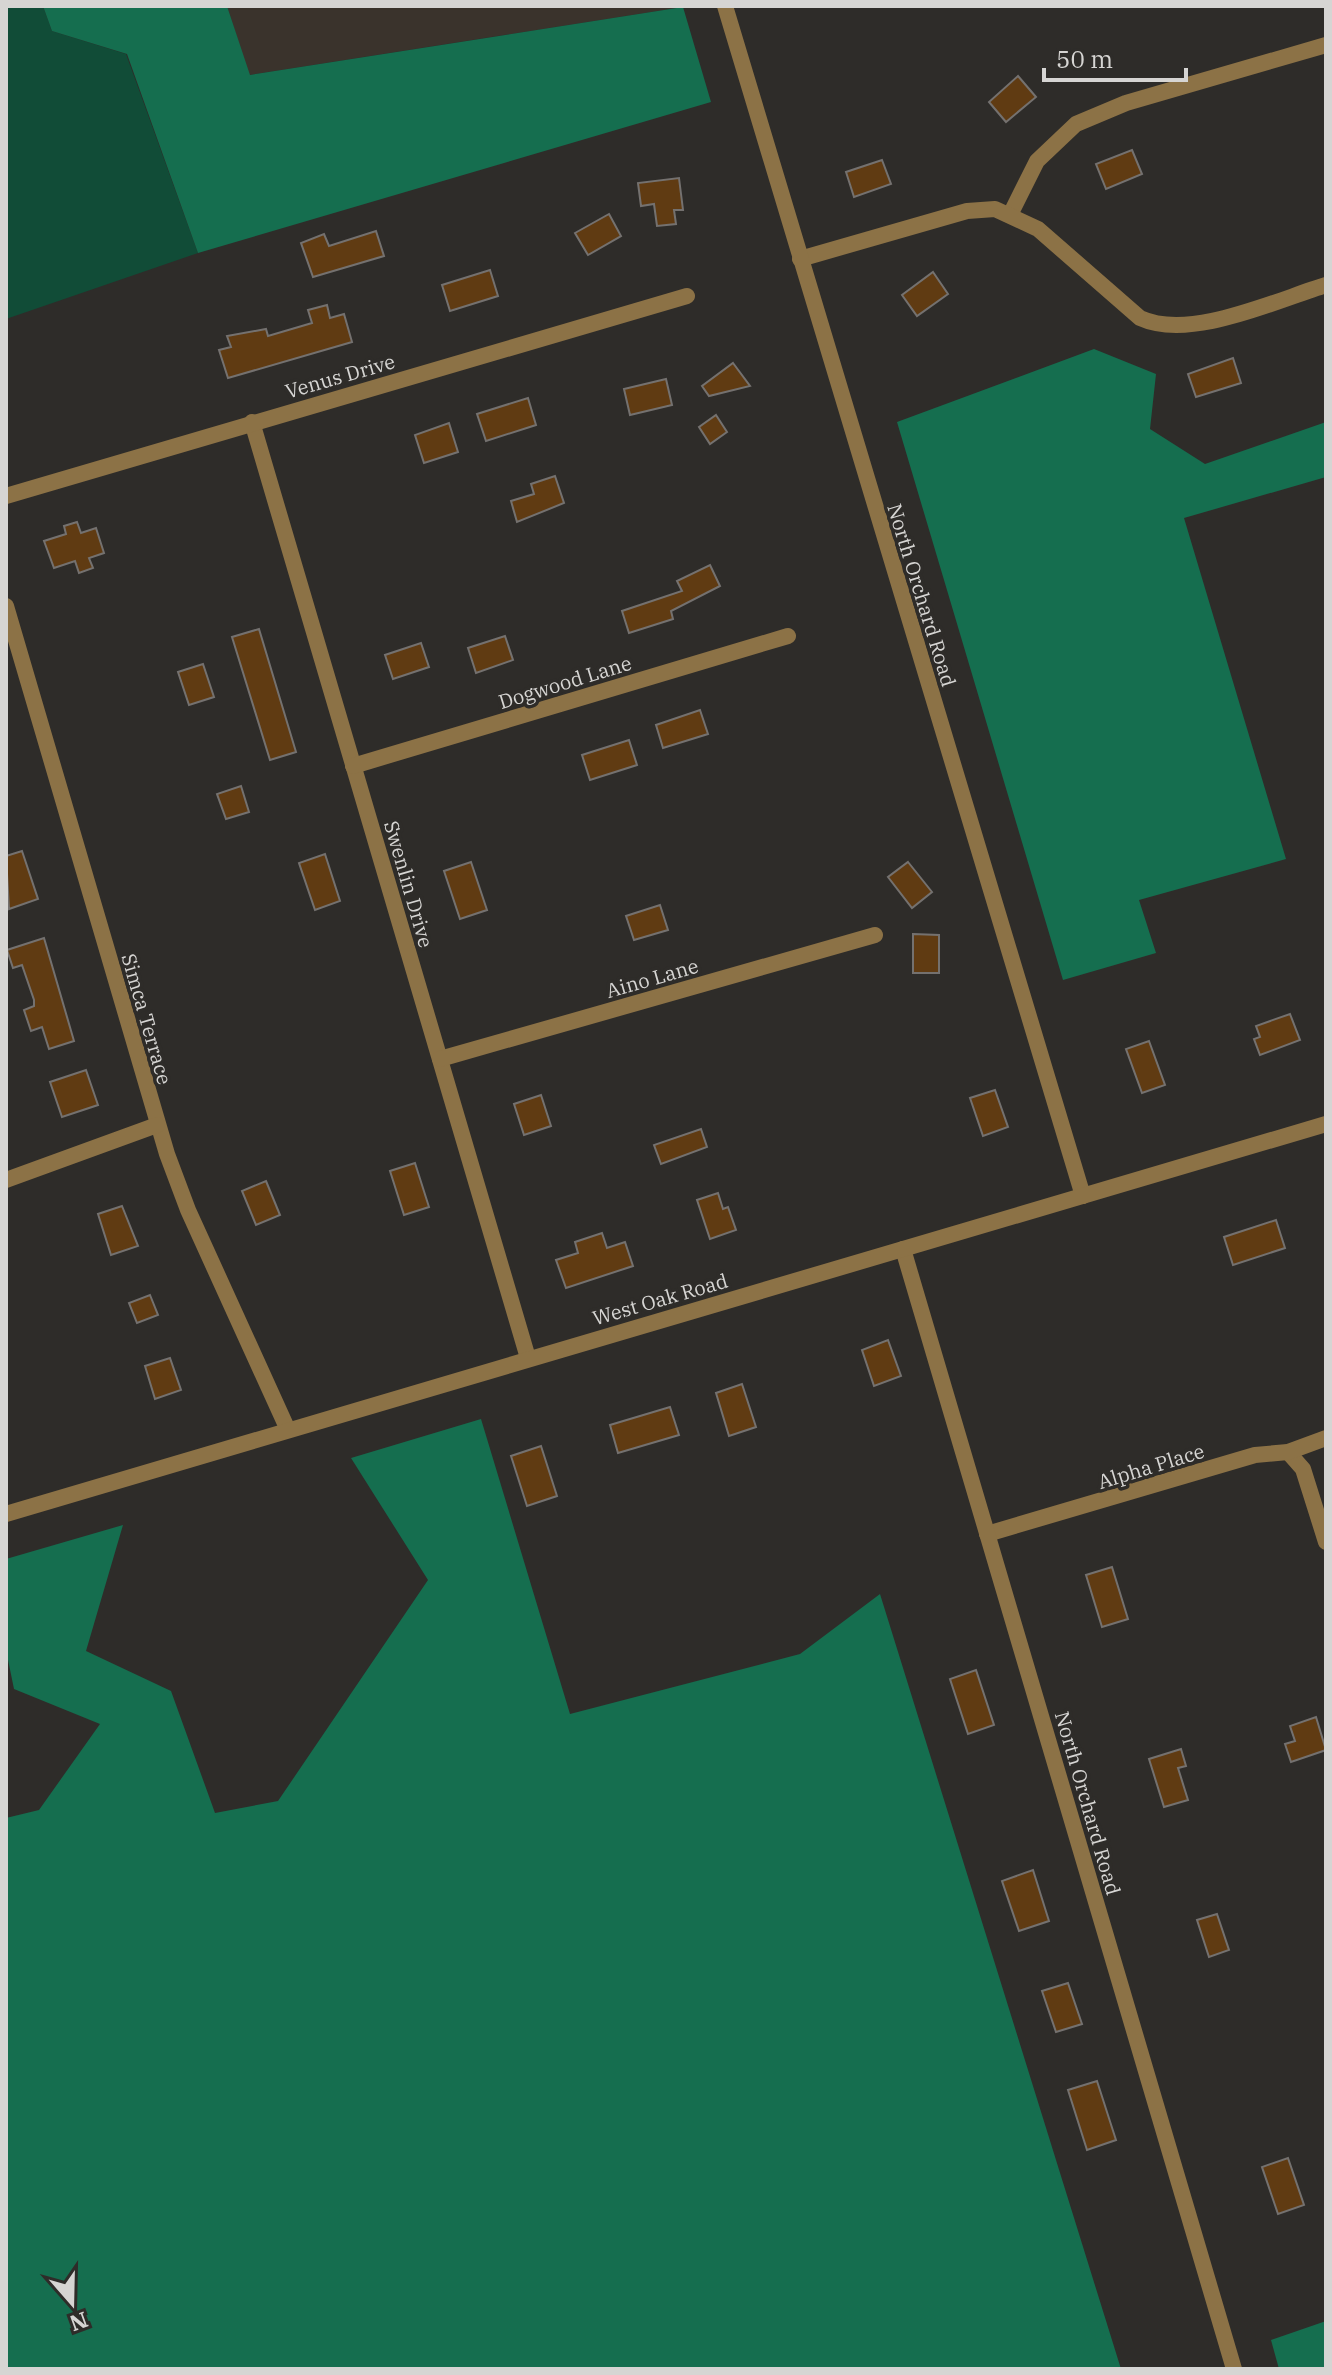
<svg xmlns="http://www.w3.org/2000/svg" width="1332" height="2375" font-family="'IBM Plex Serif',serif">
<rect width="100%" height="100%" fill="#2e2c29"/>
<path fill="#3a332c" d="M227,6H682L683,7L249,75Z"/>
<path fill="#114c37" d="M6,6H43L52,31L126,54L198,253L6,319Z"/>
<g fill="#156e4f">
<path d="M43,6H227L250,75L683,7L711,102L198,253L127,54L52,31Z"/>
<path d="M1094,349L1156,374L1150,429L1205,464L1326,422V477L1184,518L1286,859L1139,900L1156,953L1063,980L897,422Z"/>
<path d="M481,1419L570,1714L800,1654L880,1594L1121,2369H6V1818L39,1810L100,1724L14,1689L6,1650V1559L123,1525L86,1651L171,1691L215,1813L278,1801L428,1580L351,1458Z"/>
<path d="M1326,2321V2369H1279L1271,2340Z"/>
</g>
<g fill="#603b12" stroke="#74716f" stroke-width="2">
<path d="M1018,76L1036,97L1006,122L989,102Z"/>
<path d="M1132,150L1142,174L1106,189L1096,164Z"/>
<path d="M882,160L891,184L854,197L846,172Z"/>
<path d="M679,178L683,210H674L676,224L657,226L654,204L641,206L638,183Z"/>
<path d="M609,214L621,236L588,255L575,233Z"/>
<path d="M376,231L384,256L313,277L301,243L324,234L329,246Z"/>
<path d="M490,270L498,296L450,311L442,285Z"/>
<path d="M933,272L948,294L917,316L902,295Z"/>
<path d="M327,305L330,318L344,314L352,342L228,378L219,350L231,347L227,336L266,329L268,336L312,323L308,310Z"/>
<path d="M1233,358L1241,383L1196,397L1188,374Z"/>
<path d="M733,363L750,386L709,396L702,386Z"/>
<path d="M666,379L672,405L630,415L624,389Z"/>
<path d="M528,398L536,425L486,441L477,414Z"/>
<path d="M716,415L727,432L710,444L699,427Z"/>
<path d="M449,423L458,452L424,463L415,435Z"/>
<path d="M555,476L564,503L517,522L511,501L534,494L531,484Z"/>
<path d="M77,522L81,533L96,528L104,553L89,558L93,568L79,573L75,561L54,568L44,541L66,534L64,526Z"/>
<path d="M710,565L720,586L671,611L673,619L629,633L622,611L682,591L677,581Z"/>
<path d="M259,629L296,752L270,760L232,637Z"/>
<path d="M505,636L513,660L476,673L468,648Z"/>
<path d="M421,643L429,667L393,679L385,655Z"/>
<path d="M203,664L214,697L189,705L178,672Z"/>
<path d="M700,710L708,734L663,748L656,725Z"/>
<path d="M629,740L637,765L590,780L582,755Z"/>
<path d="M241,786L249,812L226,819L217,794Z"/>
<path d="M22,851L38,899L9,909L6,856Z"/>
<path d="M325,854L340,901L315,910L299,863Z"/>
<path d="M471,862L487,910L460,919L444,871Z"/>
<path d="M908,862L932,892L912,908L888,877Z"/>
<path d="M660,905L668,930L634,940L626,916Z"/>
<path d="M913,934L939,935V973H913Z"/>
<path d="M44,938L74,1041L49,1049L42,1027L31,1031L24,1010L34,1006V1000L22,965L13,968L7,950Z"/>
<path d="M1290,1014L1300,1040L1260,1055L1254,1039L1260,1037L1256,1026Z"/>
<path d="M1149,1041L1165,1085L1142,1093L1126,1049Z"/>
<path d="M86,1070L98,1105L62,1117L50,1082Z"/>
<path d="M995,1090L1008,1127L983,1136L970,1098Z"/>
<path d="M541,1095L551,1126L524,1135L514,1104Z"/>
<path d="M701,1129L707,1147L661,1164L654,1145Z"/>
<path d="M415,1163L429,1207L404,1215L390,1171Z"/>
<path d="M266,1181L280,1215L256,1225L242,1191Z"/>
<path d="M718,1193L723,1209L728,1207L736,1230L710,1239L697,1200Z"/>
<path d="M122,1206L138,1246L111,1255L98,1214Z"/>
<path d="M1276,1220L1285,1248L1233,1265L1224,1237Z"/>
<path d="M602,1233L607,1248L625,1242L633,1266L566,1288L556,1260L578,1253L575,1242Z"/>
<path d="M150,1295L158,1315L137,1323L129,1303Z"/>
<path d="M888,1340L901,1376L874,1386L862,1350Z"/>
<path d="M170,1358L181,1390L155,1399L145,1366Z"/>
<path d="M742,1384L756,1427L729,1436L716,1393Z"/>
<path d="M670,1407L679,1435L618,1453L610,1425Z"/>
<path d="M541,1446L557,1496L527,1506L511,1456Z"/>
<path d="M1112,1567L1128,1619L1102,1627L1086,1575Z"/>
<path d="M976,1670L994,1725L968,1734L950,1679Z"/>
<path d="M1316,1717L1326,1750L1291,1762L1285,1744L1295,1741L1290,1726Z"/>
<path d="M1181,1749L1186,1766L1178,1768L1188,1800L1164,1807L1149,1759Z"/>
<path d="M1033,1870L1049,1921L1019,1931L1002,1881Z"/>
<path d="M1217,1914L1229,1950L1209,1957L1197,1920Z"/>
<path d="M1068,1983L1082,2024L1056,2032L1042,1991Z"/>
<path d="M1097,2081L1116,2140L1087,2150L1068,2090Z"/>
<path d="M1288,2158L1304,2205L1278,2214L1262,2167Z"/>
</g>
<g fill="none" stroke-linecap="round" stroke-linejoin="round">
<g stroke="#8c7246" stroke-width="16">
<path d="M1010,215L1037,161L1076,124L1126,103L1326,45"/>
<path d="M800,259L967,211L995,209L1038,229L1140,318C1190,341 1274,301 1326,285"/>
<path d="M252,422L528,1358"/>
<path d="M6,496L687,296"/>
<path d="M6,606L167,1154L188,1210L288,1430"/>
<path d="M353,766L788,636"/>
<path d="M440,1059L875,935"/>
<path d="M6,1180L157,1125"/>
<path d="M1288,1452L1303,1469L1326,1542"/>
<path d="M987,1534L1255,1455L1288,1452L1326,1438"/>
</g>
<g stroke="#8c7246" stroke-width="16">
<path d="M725,6L1083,1196"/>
<path d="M903,1249L1234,2369"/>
<path d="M6,1514L1326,1124"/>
</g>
</g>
<g text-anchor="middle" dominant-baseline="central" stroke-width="7" stroke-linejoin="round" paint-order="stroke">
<g font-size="20" fill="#d6d5d3" stroke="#2e2c29">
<text transform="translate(340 376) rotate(-16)">Venus Drive</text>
<text transform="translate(922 595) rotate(73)">North Orchard Road</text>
<text transform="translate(565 682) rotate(-17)">Dogwood Lane</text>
<text transform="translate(409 884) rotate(74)">Swenlin Drive</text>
<text transform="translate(652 978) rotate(-16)">Aino Lane</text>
<text transform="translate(147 1019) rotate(74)">Simca Terrace</text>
<text transform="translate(660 1299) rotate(-16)">West Oak Road</text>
<text transform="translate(1151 1466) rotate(-17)">Alpha Place</text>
<text transform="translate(1088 1803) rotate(74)">North Orchard Road</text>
</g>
</g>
<rect width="1332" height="2375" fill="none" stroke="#d6d5d3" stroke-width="16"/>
<g transform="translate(72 2303) rotate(160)" stroke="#2e2c29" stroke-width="6" paint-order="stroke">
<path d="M0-6L14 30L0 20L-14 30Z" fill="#d6d5d3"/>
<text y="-12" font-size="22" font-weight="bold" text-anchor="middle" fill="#d6d5d3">N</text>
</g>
<path d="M1044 68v12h142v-12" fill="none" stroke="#d6d5d3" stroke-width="4"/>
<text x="1056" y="68" font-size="24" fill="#d6d5d3" stroke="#2e2c29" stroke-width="6" paint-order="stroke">50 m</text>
</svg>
